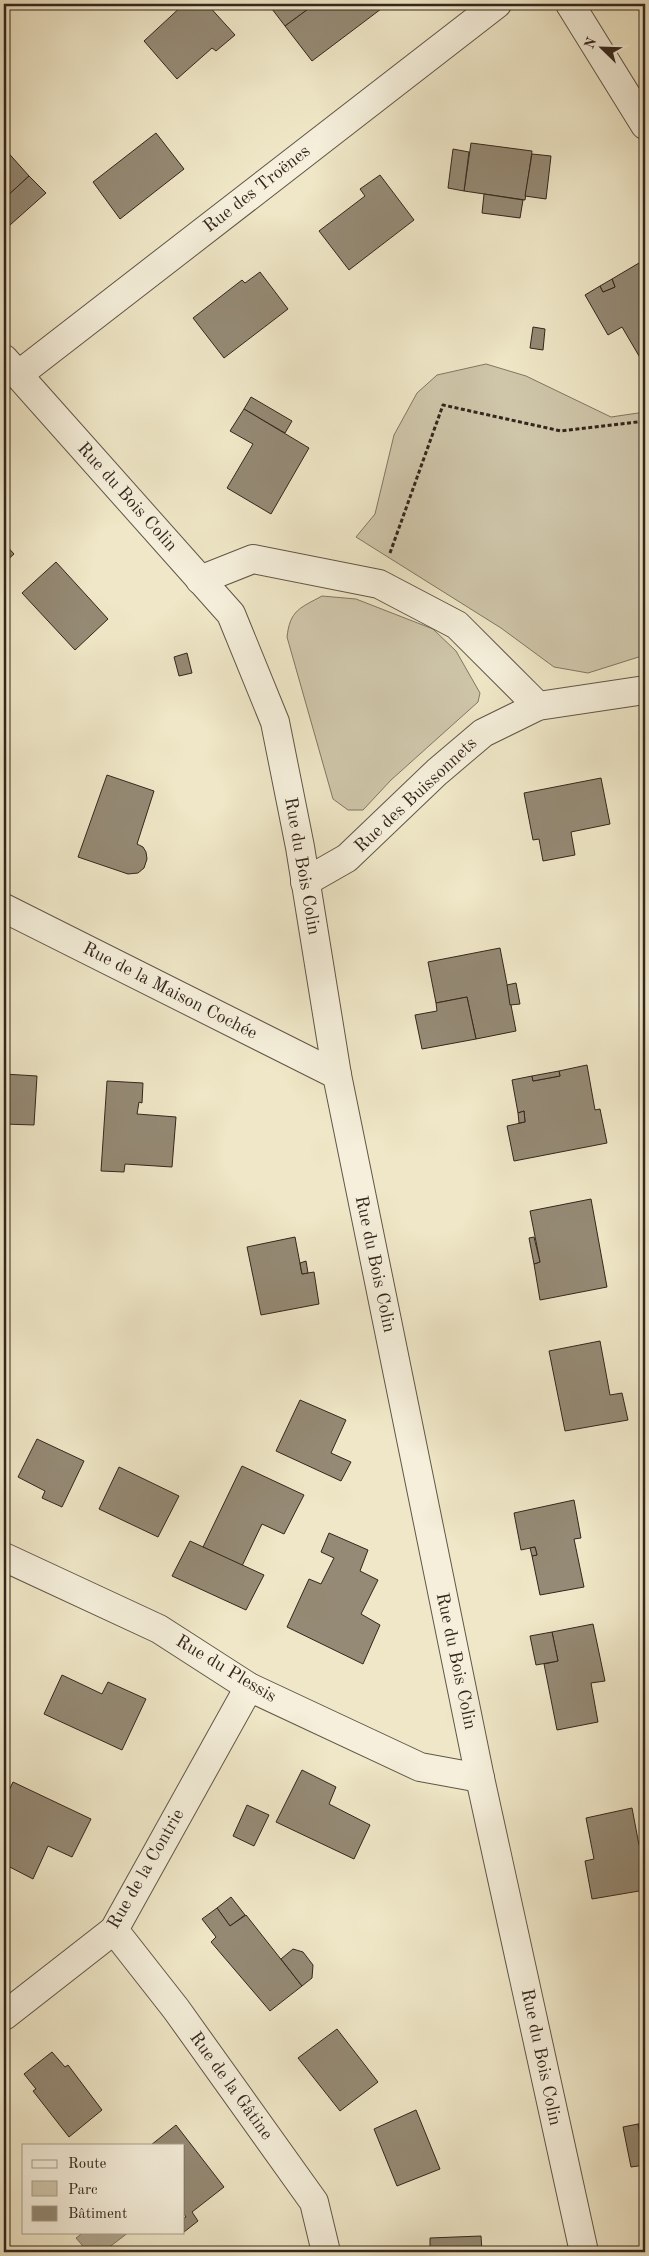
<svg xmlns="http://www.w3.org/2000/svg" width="649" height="2256" font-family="'Old Standard TT',serif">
<rect width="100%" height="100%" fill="#efe7c7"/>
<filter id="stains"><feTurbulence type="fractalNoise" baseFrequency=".004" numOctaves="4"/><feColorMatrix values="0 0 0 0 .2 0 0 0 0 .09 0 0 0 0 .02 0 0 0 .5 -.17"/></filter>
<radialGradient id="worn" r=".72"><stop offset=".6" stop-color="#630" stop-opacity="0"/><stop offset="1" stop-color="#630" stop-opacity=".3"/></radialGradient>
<g fill="#cfc6aa" stroke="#817664">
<path d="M486,364L526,376L611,417L645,412V655L588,673L554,667L501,628L356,537L375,514L394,435L417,393L437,375Z"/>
<path d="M322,596L356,599L433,629L456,651L480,693L478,702L391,780L363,810H348L333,799L287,637C290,610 300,608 322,596Z"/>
</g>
<path fill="#afa58d" stroke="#7d7260" d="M84,2232H129L103,2252H88L76,2238Z"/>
<g fill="#958a75" stroke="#33261d">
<path d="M184,4H207L235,35L216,51L212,48L177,79L144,41Z"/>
<path d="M280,4H315L285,26L272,9Z"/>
<path d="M315,4H378L381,9L312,61L285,26Z"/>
<path d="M156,133L184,169L120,219L93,182Z"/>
<path d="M471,143L532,151L525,200L464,191Z"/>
<path d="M4,148L29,176L4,199Z"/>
<path d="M453,149L469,152L464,191L448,188Z"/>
<path d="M532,154L551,156L546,199L525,196Z"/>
<path d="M380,175L414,220L349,270L319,231L365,196L360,189Z"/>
<path d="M29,176L46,193L10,225L4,219V199Z"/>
<path d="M484,194L523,200L520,218L482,213Z"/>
<path d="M639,263L645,273V359L642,361L622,327L608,335L585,295L600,286L603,292L615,287L612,279Z"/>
<path d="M260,272L288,309L224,358L193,318L242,280L245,283Z"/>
<path d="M612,279L615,287L603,292L600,286Z"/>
<path d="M533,327L545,329L543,350L530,348Z"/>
<path d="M251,397L292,421L285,433L244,409Z"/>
<path d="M244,409L309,448L271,514L227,488L253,444L230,431Z"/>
<path d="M4,543L14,554L4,563Z"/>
<path d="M56,562L108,619L75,650L22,593Z"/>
<path d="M187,653L192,673L179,676L174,657Z"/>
<path d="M107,775L154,791L137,844L143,847L146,852L147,859L144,868L138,873L128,874L78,857Z"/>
<path d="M601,778L610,824L571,832L575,855L543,861L539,839L533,840L524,793Z"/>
<path d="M500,948L516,1031L476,1039L467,997L436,1003L428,962Z"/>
<path d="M516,983L520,1004L510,1005L507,985Z"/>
<path d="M467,997L476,1039L422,1049L415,1015L437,1011L436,1003Z"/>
<path d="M587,1065L595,1110L600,1109L607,1143L514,1161L507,1126L525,1122L524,1111L518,1113L512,1080L532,1076L533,1081L560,1076L559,1071Z"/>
<path d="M559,1071L560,1076L533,1081L532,1076Z"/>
<path d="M4,1074L37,1076L34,1125L4,1124Z"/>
<path d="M107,1081L143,1083L142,1103L139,1102L137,1114L176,1117L172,1167L125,1164L124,1172L101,1171Z"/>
<path d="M524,1111L525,1122L519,1123L518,1113Z"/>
<path d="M591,1199L607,1287L540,1300L534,1264L540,1262L530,1211Z"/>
<path d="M295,1237L302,1274L314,1272L319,1304L261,1315L247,1247Z"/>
<path d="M534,1237L540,1262L534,1264L529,1238Z"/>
<path d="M306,1261L308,1273L302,1274L300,1263Z"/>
<path d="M600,1341L610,1395L622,1393L628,1420L565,1431L549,1351Z"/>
<path d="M300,1400L346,1420L331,1453L351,1462L341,1481L276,1451Z"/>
<path d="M37,1439L84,1461L62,1507L42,1498L45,1491L18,1477Z"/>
<path d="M242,1466L304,1495L284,1534L262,1524L242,1566L203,1547Z"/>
<path d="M119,1467L179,1496L158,1537L99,1509Z"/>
<path d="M574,1500L581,1538L574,1539L584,1587L540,1595L532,1556L537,1555L535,1547L521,1550L514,1513Z"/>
<path d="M329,1533L368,1550L360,1571L378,1580L361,1614L380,1625L363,1664L287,1627L309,1579L321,1584L334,1558L321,1552Z"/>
<path d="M190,1541L264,1575L246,1610L172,1576Z"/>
<path d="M535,1547L537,1555L532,1556L530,1548Z"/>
<path d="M593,1624L605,1681L591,1683L598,1722L557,1730L544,1664L558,1661L552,1632Z"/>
<path d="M552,1632L558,1661L536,1665L530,1636Z"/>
<path d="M62,1675L102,1694L108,1682L146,1699L122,1750L44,1714Z"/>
<path d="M302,1770L336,1787L329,1804L370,1825L354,1859L276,1822Z"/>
<path d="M13,1782L91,1819L72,1857L48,1846L33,1879L4,1864V1801Z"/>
<path d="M247,1805L269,1815L254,1846L233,1836Z"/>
<path d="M632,1808L639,1845H645V1890L592,1899L585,1861L594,1859L586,1818Z"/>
<path d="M231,1897L245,1915L230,1926L217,1908Z"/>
<path d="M217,1908L230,1926L246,1915L302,1986L270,2011L211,1942L216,1937L202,1919Z"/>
<path d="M293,1949L303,1952L313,1965L312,1978L302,1986L281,1959Z"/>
<path d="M337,2029L378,2082L340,2111L298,2058Z"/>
<path d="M52,2052L65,2067L68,2065L102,2110L69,2137L33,2091L36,2089L24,2074Z"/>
<path d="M416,2110L440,2169L397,2186L374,2129Z"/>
<path d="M645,2122V2155L638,2124Z"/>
<path d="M638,2124L645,2165L631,2167L623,2127Z"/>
<path d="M176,2125L224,2187L192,2212L198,2221L184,2232V2218L186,2217L184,2214V2145H151Z"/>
<path d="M481,2236L482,2252H430V2238Z"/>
</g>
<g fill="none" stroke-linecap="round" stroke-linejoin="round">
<defs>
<g id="minor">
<path d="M570,4L645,125"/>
<path d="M4,359L231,614L275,722L300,847L337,1075L480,1778L584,2252"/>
<path d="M18,375L497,4"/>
<path d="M200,580L253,559L379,584L457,625L538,706"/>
<path d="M305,882L347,858L437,772L483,733L538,706L645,690"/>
<path d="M4,908L337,1075"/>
<path d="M4,1557L159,1629L249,1687L420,1767L480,1778"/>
<path d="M114,1930L176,2009L314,2202L326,2252"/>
<path d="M4,2016L114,1930L249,1687"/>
</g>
</defs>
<use href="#minor" stroke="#625648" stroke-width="30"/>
<path stroke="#33261d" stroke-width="3" stroke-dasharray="4 2.5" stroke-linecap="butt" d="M390,553L443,405L561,431L645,421"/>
<use href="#minor" stroke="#f5efdb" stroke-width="28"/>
</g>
<g text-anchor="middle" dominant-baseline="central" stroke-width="4" stroke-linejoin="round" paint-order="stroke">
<g font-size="18" fill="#33261d" stroke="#f5efdb">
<text transform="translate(257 189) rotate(-38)">Rue des Troënes</text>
<text transform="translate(127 497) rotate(48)">Rue du Bois Colin</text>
<text transform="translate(416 795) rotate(-43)">Rue des Buissonnets</text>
<text transform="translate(302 866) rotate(80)">Rue du Bois Colin</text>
<text transform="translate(170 991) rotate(27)">Rue de la Maison Cochée</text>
<text transform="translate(375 1264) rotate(78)">Rue du Bois Colin</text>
<text transform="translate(456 1661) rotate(78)">Rue du Bois Colin</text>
<text transform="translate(226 1669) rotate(31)">Rue du Plessis</text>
<text transform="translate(146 1869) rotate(-60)">Rue de la Contrie</text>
<text transform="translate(541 2057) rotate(78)">Rue du Bois Colin</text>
<text transform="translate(231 2086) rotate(54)">Rue de la Gâtine</text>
</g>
</g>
<rect width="649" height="2256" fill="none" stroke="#efe7c7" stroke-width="20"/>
<rect x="5" y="5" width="639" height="2246" fill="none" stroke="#33261d" stroke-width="2.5"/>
<rect x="10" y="10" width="629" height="2236" fill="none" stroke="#33261d"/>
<rect x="22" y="2144" width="162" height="90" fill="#f5efdb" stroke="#a79f8f"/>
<rect x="32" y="2160" width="25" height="8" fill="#f5efdb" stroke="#a79f8f"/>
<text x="68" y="2168" font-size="15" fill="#33261d">Route</text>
<rect x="32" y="2181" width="25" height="15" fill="#cfc6aa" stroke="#a79f8f"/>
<text x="68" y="2194" font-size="15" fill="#33261d">Parc</text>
<rect x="32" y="2206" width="25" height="15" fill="#958a75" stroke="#a79f8f"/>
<text x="68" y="2218" font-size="15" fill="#33261d">Bâtiment</text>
<g transform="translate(602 48) rotate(293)" stroke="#f5efdb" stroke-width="4" paint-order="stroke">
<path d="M0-4L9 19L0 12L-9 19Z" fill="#33261d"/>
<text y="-8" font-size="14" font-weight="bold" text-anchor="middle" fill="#33261d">N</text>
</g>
<rect width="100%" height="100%" filter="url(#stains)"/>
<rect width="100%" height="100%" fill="url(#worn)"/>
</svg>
